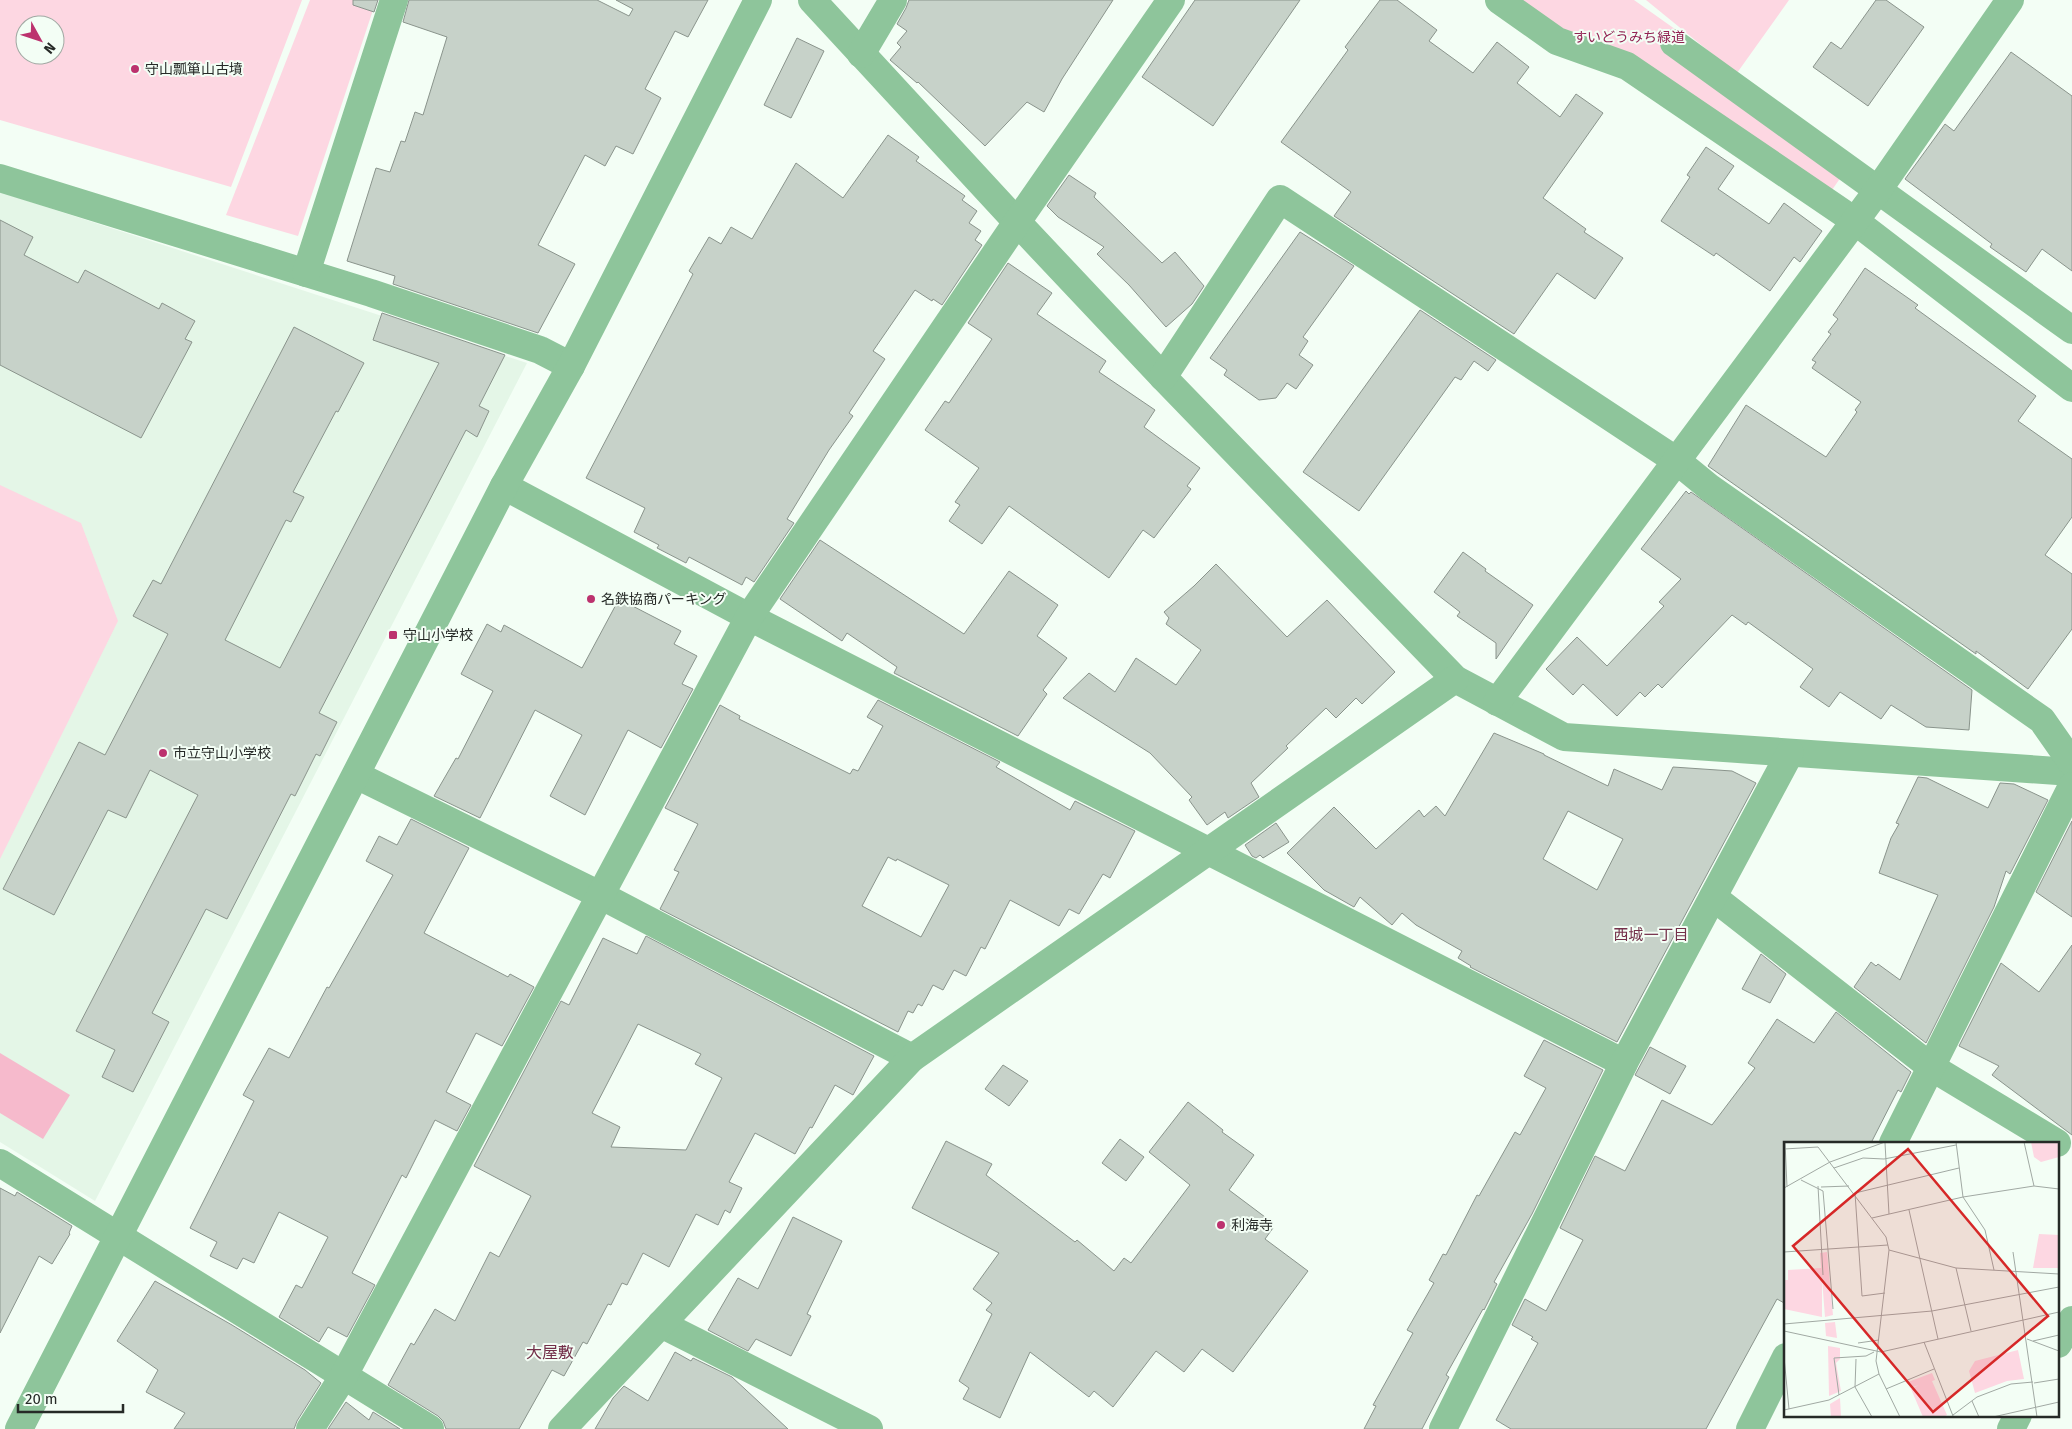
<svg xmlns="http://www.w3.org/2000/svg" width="2072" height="1429" font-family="'Fira Sans','Noto Sans JP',sans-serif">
<rect width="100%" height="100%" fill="#f3fef5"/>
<path fill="#e4f6e7" d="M0,192L527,363L95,1201L0,1142Z"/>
<g fill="#fdd7e2" fill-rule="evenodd">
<path d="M0,0H302L231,187L0,120ZM25,25H55V55H25Z"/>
<path d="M310,0H356L374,7L298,236L226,215Z"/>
<path d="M1517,0H1634L1727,66L1646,0H1789L1737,73L1855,157L1818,210Z"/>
<path d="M0,485L81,523L118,621L0,859Z"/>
</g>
<path fill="#f6bacc" d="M0,1053L70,1095L43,1139L0,1113Z"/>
<g fill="#c7d2c9" stroke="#8a948c" fill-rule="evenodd">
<path d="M353,0H378L374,12L353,5Z"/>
<path d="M409,0H597L629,16L633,9L616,0H708L688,37L675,31L645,89L661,98L633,154L616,146L605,166L585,155L538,245L575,264L538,333L393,284L395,276L347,261L376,168L390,172L401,141L405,142L415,112L423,115L447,37L403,22Z"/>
<path d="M909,0H1113L1062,79L1044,112L1027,102L985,146L918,82L917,83L890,60L901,47L897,43L907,31L897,24L906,8Z"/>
<path d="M1195,0H1300L1213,126L1142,77Z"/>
<path d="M1380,0H1397L1437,30L1429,41L1473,73L1497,42L1529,67L1517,83L1560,117L1576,94L1603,113L1543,198L1586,229L1584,232L1623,258L1595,299L1557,273L1514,334L1334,216L1351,192L1281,142L1348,50L1345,47Z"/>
<path d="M1876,0H1886L1924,27L1868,106L1813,67L1831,42L1841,49Z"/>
<path d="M797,38L824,51L791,118L764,105Z"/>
<path d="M2011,52L2072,96V271L2042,249L2026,272L1990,247L1992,244L1905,179L1945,124L1954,131Z"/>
<path d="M888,135L919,157L916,161L965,196L962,200L977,211L969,223L981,231L975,240L982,245L942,305L933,299L932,301L915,290L873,351L885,359L849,413L853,416L829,450L787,519L794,523L754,582L746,577L742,585L689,557L686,563L657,548L659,545L634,532L645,508L586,478L693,274L689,271L709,237L721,244L731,227L752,239L796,163L843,198Z"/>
<path d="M1706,147L1734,166L1718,189L1769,224L1784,203L1822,231L1800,262L1794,257L1770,291L1716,253L1714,256L1661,221L1690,177L1687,175Z"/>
<path d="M1069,175L1096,193L1094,197L1162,263L1175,252L1204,286L1192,304L1166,327L1129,285L1097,254L1104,247L1058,217L1047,206Z"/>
<path d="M0,220L33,237L24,255L78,283L85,270L159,309L162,303L195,321L185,339L192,342L141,438L0,365Z"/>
<path d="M1300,232L1354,266L1303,337L1308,341L1299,355L1313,365L1296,389L1287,383L1276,398L1259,400L1224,375L1227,370L1210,358Z"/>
<path d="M1008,263L1052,293L1037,314L1106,361L1099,372L1155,410L1144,427L1200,468L1187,486L1191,489L1154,538L1143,530L1109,578L1009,506L982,544L949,521L960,505L955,502L979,468L925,430L945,401L949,403L992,339L968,323Z"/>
<path d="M1865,268L1918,305L1915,308L2036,396L2018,421L2072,459V517L2045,555L2072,574V629L2028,689L1976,651V654L1708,466L1746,405L1826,457L1857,412L1855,410L1861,402L1812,368L1816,362L1812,360L1831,334L1828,332L1838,319L1833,315Z"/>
<path d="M1420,310L1496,360L1488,371L1474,361L1461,380L1455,377L1359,511L1303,472Z"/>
<path d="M382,313L505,355L479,406L489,411L477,437L466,430L319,713L337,722L320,756L316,754L295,796L291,794L227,919L206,909L152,1013L169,1022L133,1092L102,1077L115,1050L76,1031L198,795L150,770L126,818L108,810L54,915L3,889L79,742L105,755L168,634L133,616L153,580L161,584L294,327L364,363L338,412L336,411L293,492L304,497L291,522L286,520L225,640L280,668L439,363L373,340Z"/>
<path d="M1686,491L1689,494L1691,492L1972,690L1969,730L1926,727L1891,705L1881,719L1840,692L1829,707L1800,687L1813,669L1748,622L1746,625L1732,615L1662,688L1658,684L1645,697L1640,692L1617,716L1583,684L1573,695L1546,669L1577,637L1607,666L1664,606L1659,602L1681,579L1641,549Z"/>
<path d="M820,540L964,634L1009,571L1058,605L1037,636L1067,658L1043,690L1047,694L1018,736L894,673L897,667L847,633L842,641L780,599Z"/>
<path d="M1463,552L1486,569L1485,571L1533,605L1496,659V643L1457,616L1460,612L1434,592Z"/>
<path d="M1216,564L1287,637L1327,600L1395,672L1362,704L1356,698L1336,718L1326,708L1286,746L1288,748L1251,783L1259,797L1228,818L1225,812L1207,825L1189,800L1192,797L1150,753L1063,698L1089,673L1115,692L1136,658L1176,685L1201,650L1166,624L1169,618L1164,612L1194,586Z"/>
<path d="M619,599L681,631L674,644L697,656L682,684L693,689L661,748L628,730L585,815L550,796L582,735L535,710L480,818L434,796L456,758L458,759L493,691L461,674L487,624L501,632L504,625L582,668Z"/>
<path d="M878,700L1000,762L996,767L1070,810L1075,801L1135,831L1110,878L1103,874L1079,914L1069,909L1059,926L1010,900L985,949L981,947L966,976L954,970L943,990L933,985L922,1006L918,1004L913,1013L908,1011L898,1032L660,909L679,872L674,870L698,824L665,808L720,705L740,716L739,719L850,774L853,769L858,771L883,726L867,717ZM888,857L896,861L897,859L949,885L921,937L862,906Z"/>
<path d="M1494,733L1544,754V755L1608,786L1614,769L1662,790L1673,767L1732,771L1756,783L1617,1042L1470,967L1471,966L1458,958L1462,951L1416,925L1402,913L1392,925L1360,897L1354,907L1324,890L1287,853L1334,807L1376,849L1419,810L1424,817L1436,806L1445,816ZM1568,811L1623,839L1597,890L1543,859Z"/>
<path d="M1918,777L1927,778L1988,808L2000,783L2014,784L2048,800L2010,874L2006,871L1994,907L1926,1043L1854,987L1871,962L1876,966L1878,964L1900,980L1938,895L1879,873L1891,838L1899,824L1896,823Z"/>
<path d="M411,819L469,848L424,933L508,977L510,974L534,987L502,1046L476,1033L446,1092L471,1105L457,1131L435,1120L406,1178L402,1175L352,1273L375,1285L347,1337L328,1327L319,1342L279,1317L296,1285L302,1288L328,1237L279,1212L254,1263L243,1258L237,1269L210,1256L217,1242L190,1228L254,1101L243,1095L269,1048L289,1058L327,987L329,988L393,875L366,861L379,836L397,845Z"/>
<path d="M2072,821V917L2036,892Z"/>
<path d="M1276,823L1289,842L1263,858L1260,855L1256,858L1252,856L1245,845Z"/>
<path d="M646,936L874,1056L853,1095L835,1085L812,1128L810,1127L795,1154L755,1133L729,1182L742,1188L730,1213L725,1210L718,1225L696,1214L669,1267L643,1253L627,1285L622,1283L611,1305L608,1304L587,1344L583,1342L564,1376L552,1370L519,1429H446L443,1421L438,1416L388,1385L411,1343L414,1345L435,1309L455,1321L490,1252L499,1257L531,1196L474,1166L561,1001L569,1005L603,938L637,954ZM638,1024L701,1054L695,1064L722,1078L686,1150L611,1147L620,1127L592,1113Z"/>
<path d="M2072,945V1135L1992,1075L1999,1066L1959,1046L2001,963L2039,992Z"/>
<path d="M1761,954L1786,974L1770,1003L1742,989Z"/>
<path d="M1836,1012L1911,1072L1901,1092L1898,1090L1871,1143H1786V1304L1777,1299L1706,1429H1511L1496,1420L1538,1343L1531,1339L1533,1337L1512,1325L1525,1299L1546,1311L1583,1240L1560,1228L1595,1156L1625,1171L1662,1100L1712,1125L1755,1068L1748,1063L1777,1019L1814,1043Z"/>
<path d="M1544,1040L1603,1070L1532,1214L1494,1282L1497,1284L1484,1310L1483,1309L1446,1375L1449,1377L1422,1429H1364L1376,1406L1373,1405L1413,1333L1407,1330L1434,1283L1429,1280L1443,1254L1446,1255L1477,1195L1479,1196L1515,1132L1520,1135L1546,1088L1524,1076Z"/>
<path d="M1650,1047L1686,1066L1670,1094L1635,1075Z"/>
<path d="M1003,1065L1028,1081L1009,1106L985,1089Z"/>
<path d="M1188,1102L1223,1130L1222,1132L1254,1155L1229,1190L1269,1220L1267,1224L1273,1228L1265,1239L1308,1271L1233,1372L1202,1349L1184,1372L1156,1351L1113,1407L1094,1391L1089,1397L1030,1352L1000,1418L963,1399L969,1388L959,1381L992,1314L986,1310L992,1303L973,1289L999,1253L912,1208L946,1141L992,1164L986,1175L1075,1242L1077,1240L1114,1271L1124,1258L1131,1263L1190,1185L1149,1152Z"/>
<path d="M1120,1139L1144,1157L1126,1181L1102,1163Z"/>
<path d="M0,1188L15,1196L17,1192L72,1226L69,1233L70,1234L52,1264L39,1256L0,1333Z"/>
<path d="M793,1217L842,1241L807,1314L811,1316L791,1356L756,1339L748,1351L708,1330L738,1278L758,1289Z"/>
<path d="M155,1281L232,1325L305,1370L321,1383L297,1421L294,1429H174L185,1413L146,1392L158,1370L117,1341Z"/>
<path d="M675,1352L691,1361L693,1358L732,1377L788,1429H595L613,1398L624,1386L648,1401Z"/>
<path d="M346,1402L369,1420L373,1412L400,1429H328Z"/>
</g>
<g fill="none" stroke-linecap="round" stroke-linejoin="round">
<g stroke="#8ec59b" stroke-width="28">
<path d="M812,0L1017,222L1163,377L1455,679L1564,737L2072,772"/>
<path d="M1499,0L1557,41L1627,66L1855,221L2072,388"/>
<path d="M1674,43L2072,330"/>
<path d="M861,54L893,0"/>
<path d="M0,178L371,293L540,350L571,366"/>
<path d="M306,273L394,0"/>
<path d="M1163,377L1280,199L1677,461L1710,488L2042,720L2072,763"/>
<path d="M504,486L749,617L1624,1063"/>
<path d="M1497,702L1878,190L2010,0"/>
<path d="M356,775L600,895L912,1058"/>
<path d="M1713,897L1931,1067L2057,1143"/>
<path d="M1893,1143L2072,786"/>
<path d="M0,1163L430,1429"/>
<path d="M661,1324L869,1429"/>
<path d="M2058,1344L2072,1320"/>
<path d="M19,1429L504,486L571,366L758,0"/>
<path d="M310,1429L343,1377L749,617L1017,222L1171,0"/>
<path d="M562,1429L912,1058L1455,679"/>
<path d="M1443,1429L1624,1063L1790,753"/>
<path d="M1750,1429L1786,1357"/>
<path d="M2011,1429L2018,1415"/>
</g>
</g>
<g fill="#bc326e" stroke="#f3fef5" stroke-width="2">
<circle cx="135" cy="69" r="5"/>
<circle cx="591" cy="599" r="5"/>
<rect x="388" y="630" width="10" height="10" rx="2.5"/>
<circle cx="163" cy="753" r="5"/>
<circle cx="1221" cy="1225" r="5"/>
</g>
<g text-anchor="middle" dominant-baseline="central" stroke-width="4" stroke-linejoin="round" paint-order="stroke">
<g font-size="14" fill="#922253" stroke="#f3fef5">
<text x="1629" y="37">すいどうみち緑道</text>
</g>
<g font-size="14" fill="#262a27" stroke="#f3fef5" text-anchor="start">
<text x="145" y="69">守山瓢箪山古墳</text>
<text x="601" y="599">名鉄協商パーキング</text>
<text x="403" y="635">守山小学校</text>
<text x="173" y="753">市立守山小学校</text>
<text x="1231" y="1225">利海寺</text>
</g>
<g font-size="15" fill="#732f49" stroke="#f3fef5">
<text x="1651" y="935">西城一丁目</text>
</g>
<g font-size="16" fill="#732f49" stroke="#f3fef5">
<text x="550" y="1352">大屋敷</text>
</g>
</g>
<g transform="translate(1784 1142)">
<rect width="275" height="275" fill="#f3fef5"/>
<path d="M247,0H275V15L257,20L250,15ZM255,92L275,93V126H249ZM43,110L49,173L41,175L38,137V175L0,167V138H4V128L37,126L36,111ZM51,180L53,196L42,194L41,181ZM44,204L56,206V217L52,221L57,249L45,254ZM234,208L240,237L223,239L191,251L185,229L191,219ZM148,231L151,238L148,239L163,273L159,275H139L127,247L135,243L126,246L124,240ZM56,256L57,275H47L46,262Z" fill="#fdd7e2"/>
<path fill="none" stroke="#a1a9a3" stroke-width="1" d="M1,0L3,45M172,0L179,55L201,88L210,128M240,0L250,44M101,1L105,72M0,7L34,5L102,95L105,108L92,219L95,232L116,275M50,26L79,16L100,17L172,3M17,38L39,49L49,167M34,44L39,133M37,45L65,44M0,46L46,20L101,0M125,68L154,197M88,76L179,55L250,44L275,47M105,108L172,126L275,132M0,110L104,103M229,110L253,275M172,126L187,189M101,151L78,154L71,51L175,26M0,182L148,169L275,145M0,189L97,210L275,170M243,197L275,209M249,199L275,193M140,200L169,274M74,201L95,198M0,215L5,267M72,217L71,245L88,275M250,241L275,237M102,247L150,227M55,253L50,216L82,214L90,210M188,259L195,275M0,268L45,258L95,232M169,273L193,255L227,242L249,240M209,275L275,260"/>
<path fill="#d62828" fill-opacity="0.15" stroke="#d62828" stroke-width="2.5" d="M124,7L264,174L149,270L9,104Z"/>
<rect width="275" height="275" fill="none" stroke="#262a27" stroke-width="2.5"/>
</g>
<g transform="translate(40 40) rotate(130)"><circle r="24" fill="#f3fef5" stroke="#a1a9a3"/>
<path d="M0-4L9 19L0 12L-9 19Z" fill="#bc326e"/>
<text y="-8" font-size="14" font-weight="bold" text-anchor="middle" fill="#262a27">N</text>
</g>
<path d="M18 1404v8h105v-8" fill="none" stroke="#262a27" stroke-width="2.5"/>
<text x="25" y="1404" font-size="15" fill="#262a27" stroke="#f3fef5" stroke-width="4" paint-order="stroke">20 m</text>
</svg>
